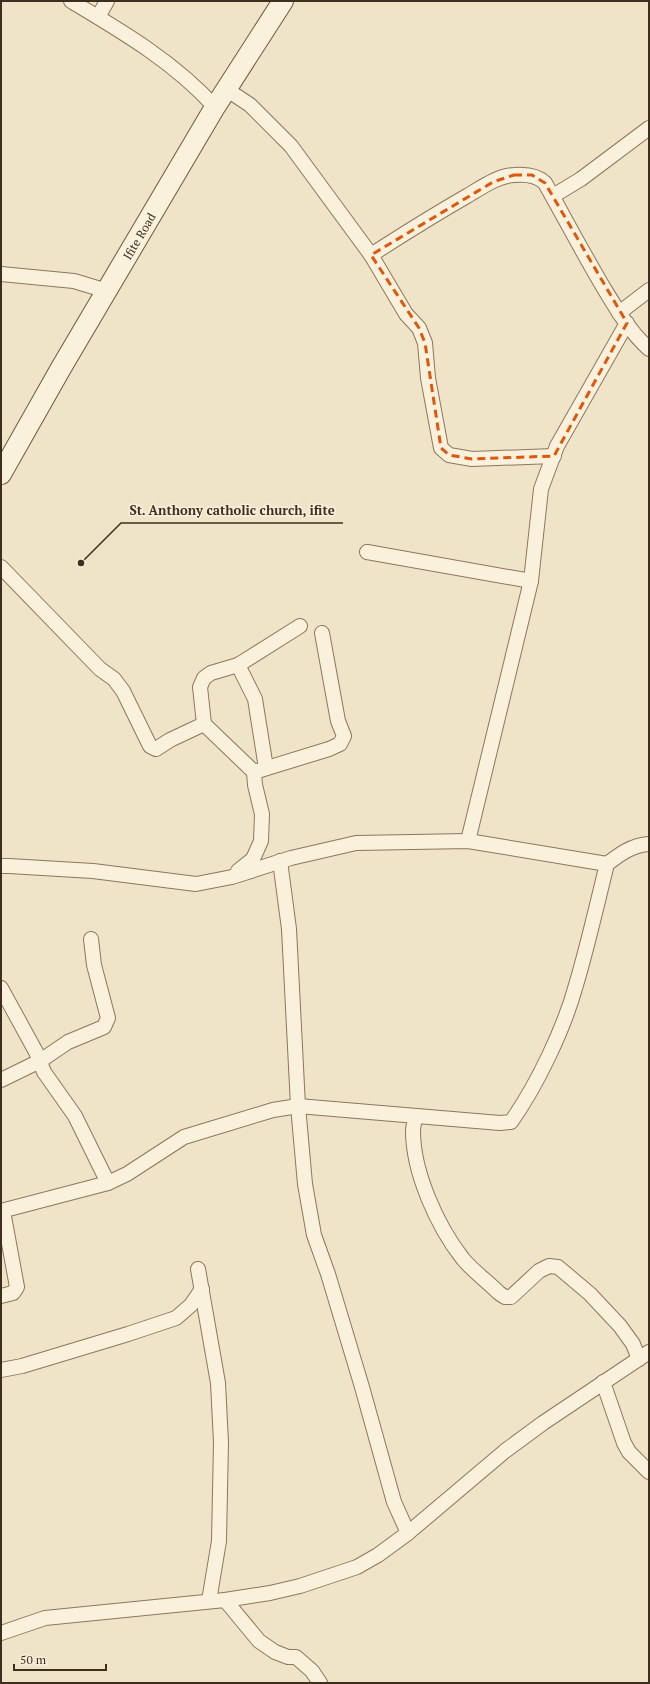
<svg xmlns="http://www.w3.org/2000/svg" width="650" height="1684" font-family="'PT Serif',serif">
<rect width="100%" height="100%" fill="#f0e4c8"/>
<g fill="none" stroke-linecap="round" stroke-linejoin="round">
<defs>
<g id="street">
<path d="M71,1C123,32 174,62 215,107"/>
<path d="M98,17L107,1"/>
<path d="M226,89L250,105L291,146L371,255L406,314L419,328L425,343L428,378L441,448L449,455L472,459L554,456"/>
<path d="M553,196L581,179L649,128"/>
<path d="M371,255C402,235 434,215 467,196C481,188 497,176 514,175C525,174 537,175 545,183C564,217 582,251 602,285C616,308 629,331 649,349"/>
<path d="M1,274L74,281L107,291"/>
<path d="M619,313L649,290"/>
<path d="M367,552L531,581"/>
<path d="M1,567L100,669L114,679L123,691L150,746L156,749L170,740L204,724L200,687L204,678L211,673L238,665L300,626"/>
<path d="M238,665L255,699L266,768"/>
<path d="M204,724L254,772"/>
<path d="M468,841L531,581L541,489L557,446L627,323"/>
<path d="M280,861L289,929L298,1106L305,1184L314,1235L328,1274L362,1387L394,1502L408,1533"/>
<path d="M1,866H9L93,871L196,884L232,877L291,858L356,843L468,841L607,864"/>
<path d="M238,871L253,859L261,841L262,814L255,785L254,772L329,749L340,744L344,736L338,721L322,633"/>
<path d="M1,988L36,1052L44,1072L75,1116L108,1183"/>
<path d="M1,1080L40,1061L68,1042L104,1027L108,1018L94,965L91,939"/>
<path d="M416,1116C415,1120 413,1126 413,1131C413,1172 437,1226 463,1259C473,1271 487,1281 499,1293L505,1297H511L539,1271L549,1266L558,1267L590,1294L620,1326L633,1344L639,1359"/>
<path d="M1,1211L108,1183L127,1174L184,1137L273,1110L298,1106L500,1123L511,1122C537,1085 564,1029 576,985C588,945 597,904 607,864C620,854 632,845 649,844"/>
<path d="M198,1269L218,1383L221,1442L219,1541L209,1601"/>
<path d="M1,1296L13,1293L17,1287L3,1211"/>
<path d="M1,1370L22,1366L128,1334L176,1318L191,1305L202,1289"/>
<path d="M603,1382L624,1443L629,1452L649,1472"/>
<path d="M225,1600L259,1641L275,1652L288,1657H296L312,1671L320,1683"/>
<path d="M1,1633L45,1618L225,1600L270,1593L300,1586L357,1567L378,1555L408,1533L505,1451L543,1423L649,1352"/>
</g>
<g id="secondary">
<path id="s1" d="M1,474L61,368L215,107L283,1"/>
</g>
</defs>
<use href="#street" stroke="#8d765c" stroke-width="16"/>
<use href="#secondary" stroke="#6f573f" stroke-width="22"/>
<use href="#street" stroke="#faf1dc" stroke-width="14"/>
<use href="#secondary" stroke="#faf1dc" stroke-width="20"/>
</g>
<path fill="none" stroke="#df570d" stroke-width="3" stroke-dasharray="8 5" stroke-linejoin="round" d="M514,175H532L545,183L627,323L554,456L472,459L449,455L441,448L425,343L419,328L371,255L493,182Z"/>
<g text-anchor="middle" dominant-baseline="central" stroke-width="3.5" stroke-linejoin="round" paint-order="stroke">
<g font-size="12" fill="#3d2e20" stroke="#f7eed8">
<text stroke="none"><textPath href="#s1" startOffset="275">Ifite Road</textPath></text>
</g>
</g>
<path fill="none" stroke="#3d2e20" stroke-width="1.5" d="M81 563L121 523H343"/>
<circle fill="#3d2e20" stroke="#f7eed8" stroke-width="1.5" cx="81" cy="563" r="4"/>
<g font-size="13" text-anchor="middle" font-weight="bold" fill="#3d2e20" stroke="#f7eed8" stroke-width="3.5" stroke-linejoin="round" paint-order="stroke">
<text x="232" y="515">St. Anthony catholic church, ifite</text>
</g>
<rect width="650" height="1684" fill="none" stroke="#3d2e20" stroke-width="4"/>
<path d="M14 1664v6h92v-6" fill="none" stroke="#3d2e20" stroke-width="2"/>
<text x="20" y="1664" font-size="12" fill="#3d2e20" stroke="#f7eed8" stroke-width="3" paint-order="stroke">50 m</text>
</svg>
